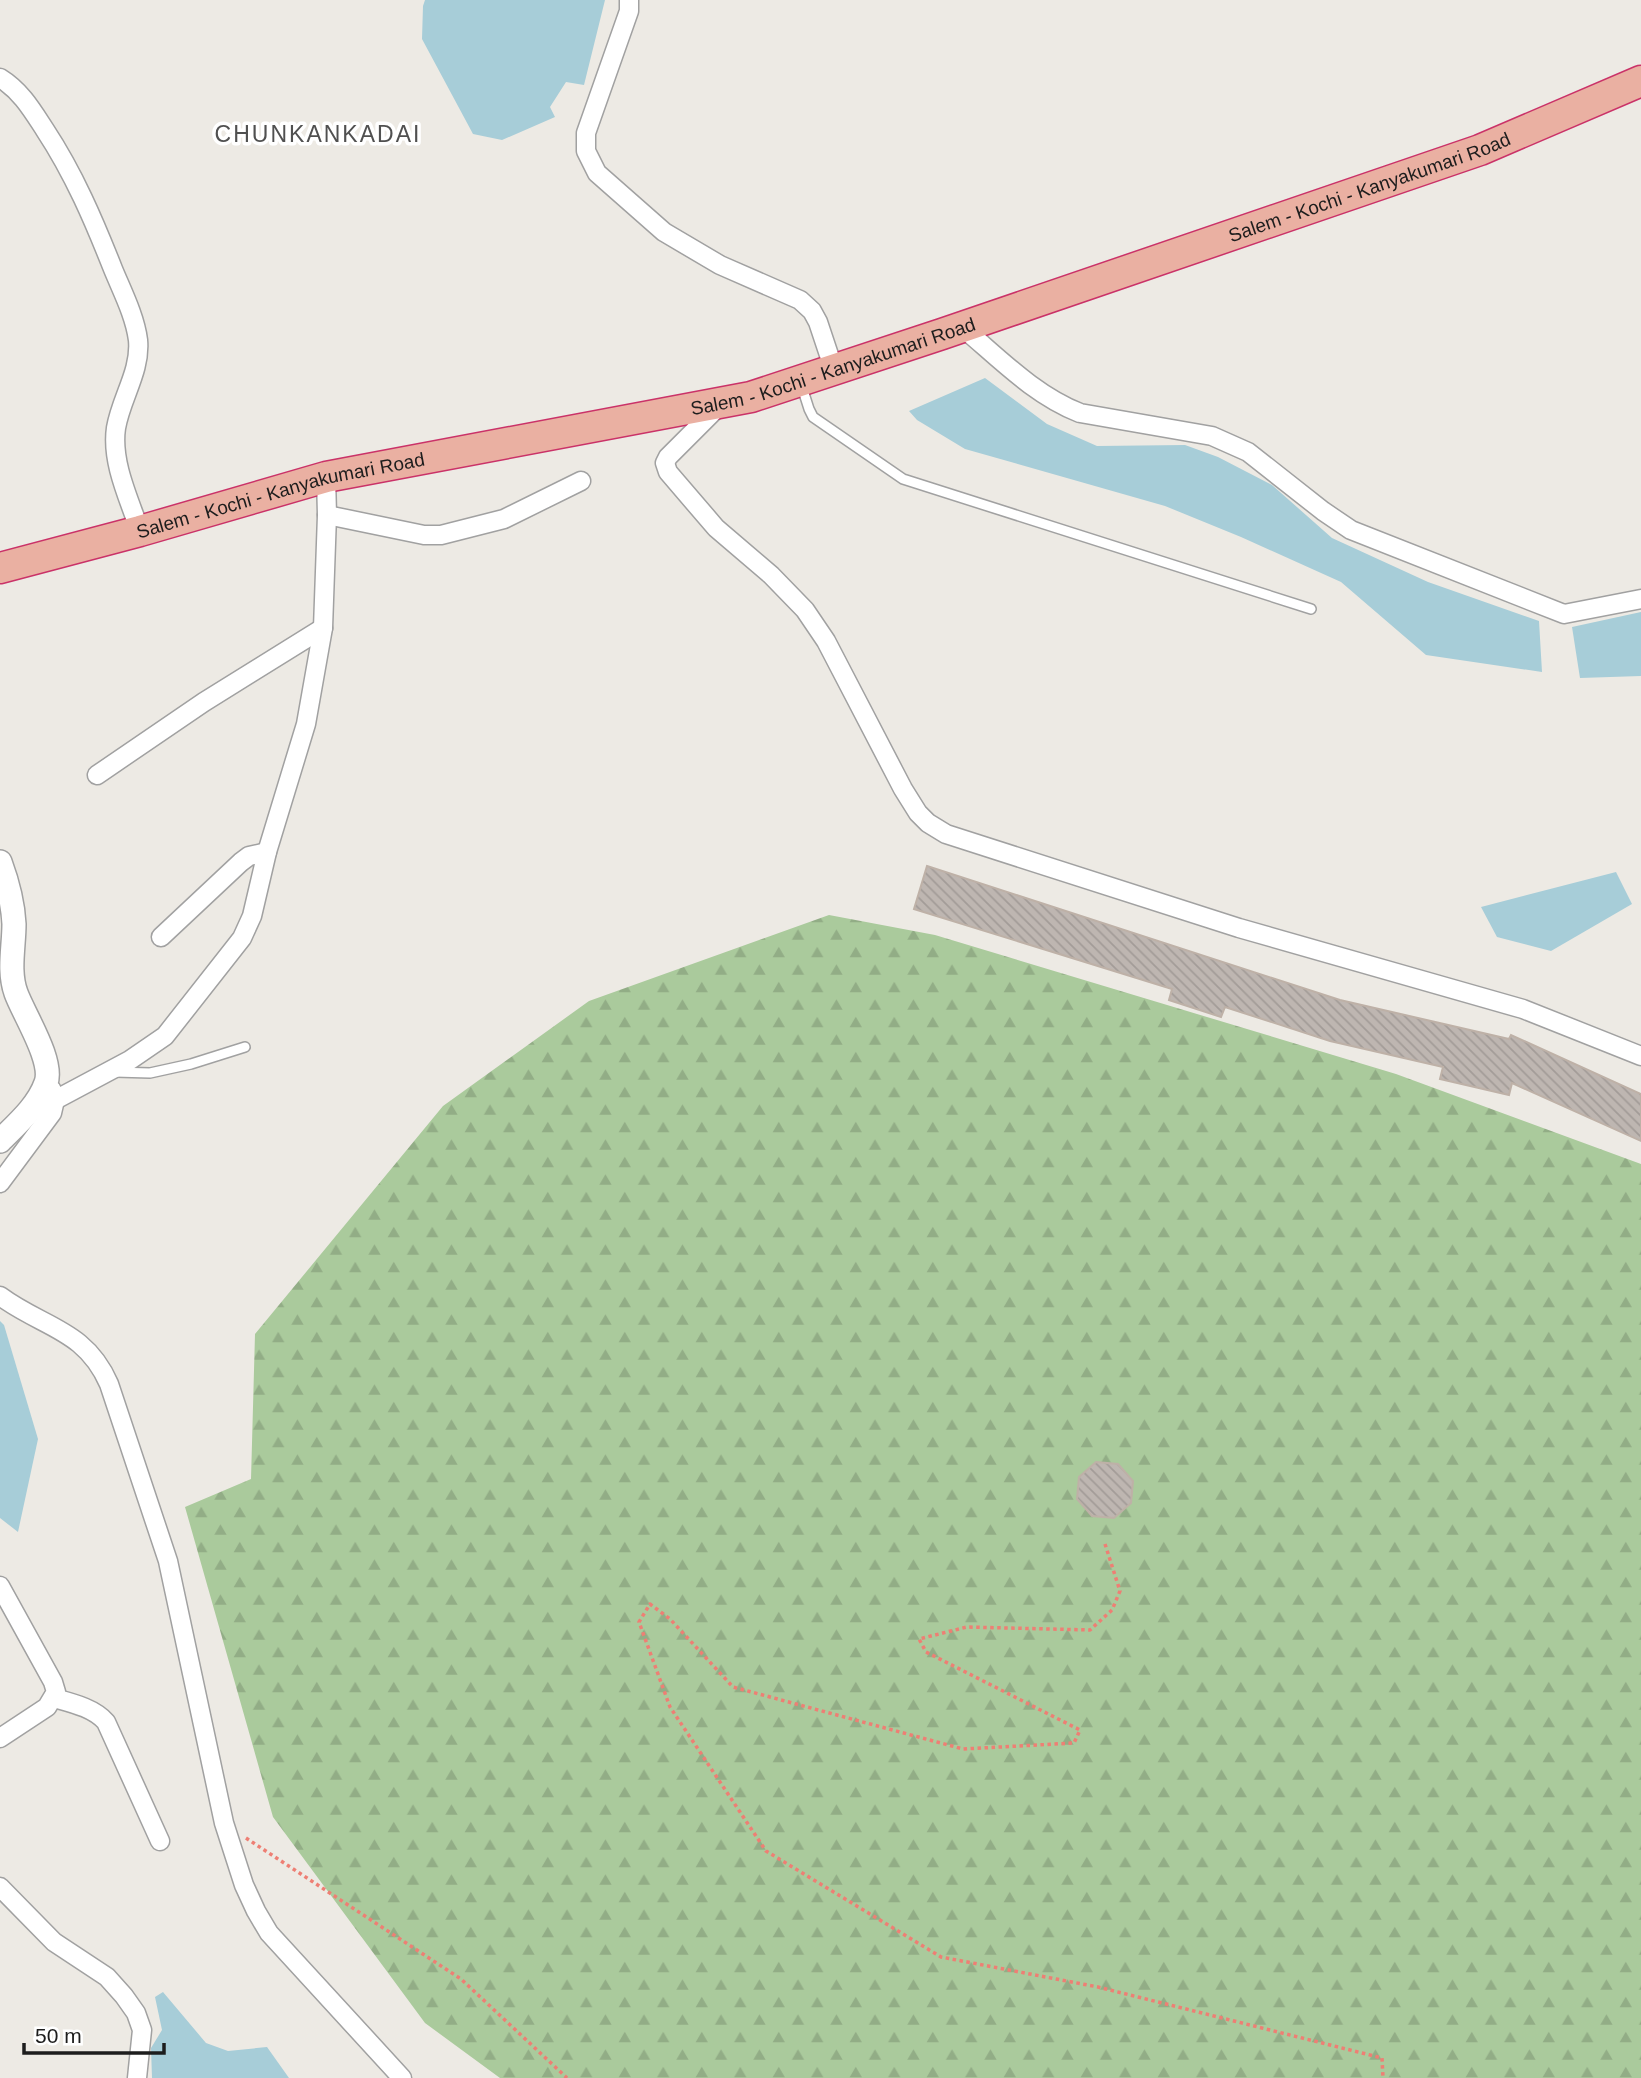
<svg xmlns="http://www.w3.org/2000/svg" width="1641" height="2078" font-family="Helvetica,sans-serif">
<defs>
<pattern id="forest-firs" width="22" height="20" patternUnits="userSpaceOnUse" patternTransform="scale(1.75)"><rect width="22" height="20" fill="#aaca9c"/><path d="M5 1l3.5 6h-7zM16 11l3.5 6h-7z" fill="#92ad86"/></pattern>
<pattern id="building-back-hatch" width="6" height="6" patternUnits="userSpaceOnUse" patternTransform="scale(1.75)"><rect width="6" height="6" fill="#beb6b1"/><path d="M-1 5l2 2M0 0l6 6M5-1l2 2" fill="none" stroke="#a39c98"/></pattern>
</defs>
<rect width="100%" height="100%" fill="#edeae4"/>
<path fill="url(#forest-firs)" d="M829,915L935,935L1396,1074L1641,1164V2078H500L425,2023L273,1817L185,1507L251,1479L255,1334L443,1106L589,1001Z"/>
<g fill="#a7cdd8">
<path d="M425,0H605L584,85L566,82L550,107L555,117L502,140L473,134L422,39L423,6Z"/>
<path d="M985,378L1047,424L1097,446L1185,445L1218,457L1272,485L1332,538L1428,582L1539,621L1542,672L1426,655L1341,582L1241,537L1165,506L965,449L917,420L909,411Z"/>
<path d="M1641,612V676L1580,678L1572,627Z"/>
<path d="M1616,872L1632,904L1551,951L1497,937L1481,907Z"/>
<path d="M0,1321L4,1325L38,1439L18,1532L0,1518Z"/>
<path d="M163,1992L206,2043L228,2051L267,2047L289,2078H152L151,2048L162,2030L155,1997Z"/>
</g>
<g fill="url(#building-back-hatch)" stroke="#beb1a7" stroke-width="2">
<path d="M927,866L1340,1000L1509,1039L1511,1035L1641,1094V1141L1512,1083L1509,1095L1440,1079L1443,1067L1330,1041L1225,1007L1221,1017L1169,1000L1172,989L914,909Z"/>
<path d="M1096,1462L1118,1464L1133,1481L1131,1503L1114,1518L1092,1516L1077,1499L1079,1477Z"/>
</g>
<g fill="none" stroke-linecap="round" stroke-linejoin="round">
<defs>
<g id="service">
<path d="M801,384L809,409L813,417L903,479L1311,609"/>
<path d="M115,1072L150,1073L191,1064L245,1047"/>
</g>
<g id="minor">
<path d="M629,0V11L586,133V151L597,173L664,232L720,265L800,300L812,311L818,322L834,370"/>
<path d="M0,78C21,91 32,110 45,130C74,174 94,221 113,269C122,291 135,316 138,340C141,371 121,398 116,428C111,462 129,499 140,531"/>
<path d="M962,327C999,358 1034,395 1080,413L1212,436L1248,452L1323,511L1351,530L1564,614L1641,599"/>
<path d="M719,406L668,457L665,463L668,472L716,528L771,575L805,610L826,641L903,789L918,813L928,823L946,834L1239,928L1523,1009L1641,1056"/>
<path d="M327,515L424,535H441L504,519L581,481"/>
<path d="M97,775L204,702L323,628"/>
<path d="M161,937L241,862L249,856L267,852"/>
<path d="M55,1100L130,1060L165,1036L242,938L252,916L267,852L306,724L323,628L327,515L326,477"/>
<path d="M0,1183L52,1113L55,1100L52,1090"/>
<path d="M0,1296C43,1328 85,1329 109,1384L168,1561L224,1823L244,1885L256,1911L269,1933L402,2078"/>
<path d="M0,1586L53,1682L56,1692L47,1707L0,1738"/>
<path d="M54,1698C72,1703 94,1708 106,1722L160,1841"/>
<path d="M0,1887L54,1942L107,1977L124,1996L136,2013L142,2030L137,2078"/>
</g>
<path id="tertiary" d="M0,862C7,881 13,903 14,924C14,947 8,971 16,993C24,1015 54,1061 46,1083C38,1106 17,1124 0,1141"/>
<g id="trunk">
<path id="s1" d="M0,568L140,531L326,477L751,397L942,334L1480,150L1641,81"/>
</g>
</defs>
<use href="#service" stroke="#a1a1a1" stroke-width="12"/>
<use href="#minor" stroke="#a1a1a1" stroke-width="21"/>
<use href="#tertiary" stroke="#a1a1a1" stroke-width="26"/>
<use href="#trunk" stroke="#ca3268" stroke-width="33"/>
<g stroke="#ee7f74" stroke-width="3.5" stroke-dasharray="3.5 3.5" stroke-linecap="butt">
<path d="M1105,1544L1120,1591L1112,1610L1090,1630L967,1627L919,1639L926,1652L1080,1730L1074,1743L963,1749L733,1687L670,1619L650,1604L639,1622L670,1707L766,1851L941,1957L1098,1987L1382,2058L1383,2078"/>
<path d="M246,1838L461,1979L567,2078"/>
</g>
<use href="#service" stroke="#fff" stroke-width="9"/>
<use href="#minor" stroke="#fff" stroke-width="18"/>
<use href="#tertiary" stroke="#fff" stroke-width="23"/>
<use href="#trunk" stroke="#eab0a2" stroke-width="30"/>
</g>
<g text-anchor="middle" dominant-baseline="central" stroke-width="7" stroke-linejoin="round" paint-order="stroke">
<g font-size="19" fill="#1d1d1d" stroke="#fff">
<text stroke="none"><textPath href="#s1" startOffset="1424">Salem - Kochi - Kanyakumari Road</textPath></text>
<text stroke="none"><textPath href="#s1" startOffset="858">Salem - Kochi - Kanyakumari Road</textPath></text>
<text stroke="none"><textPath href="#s1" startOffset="290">Salem - Kochi - Kanyakumari Road</textPath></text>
</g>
<g font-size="23" letter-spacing="2" fill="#505050" stroke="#fff">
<text x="318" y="134">CHUNKANKADAI</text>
</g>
</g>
<path d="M24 2043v10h140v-10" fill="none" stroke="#1d1d1d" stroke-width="3.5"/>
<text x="35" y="2043" font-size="21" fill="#1d1d1d" stroke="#ffffff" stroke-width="5" paint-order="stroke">50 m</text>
</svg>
